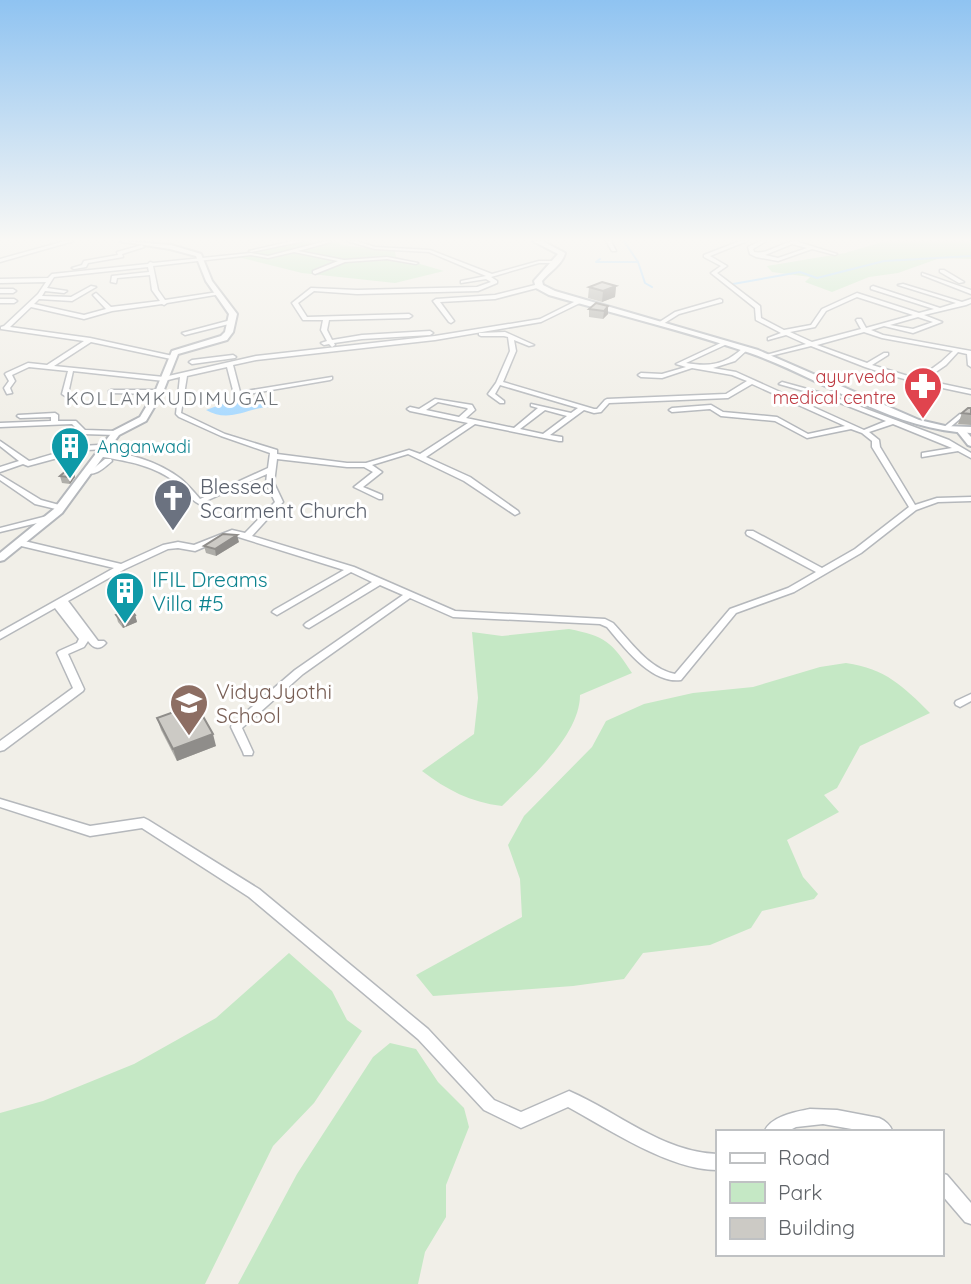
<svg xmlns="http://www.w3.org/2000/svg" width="971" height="1284" font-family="Quicksand,sans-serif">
<rect width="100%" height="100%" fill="#f1efe8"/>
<g fill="#c5e8c5">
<path d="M304,241H338L341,245L395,251L396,257L444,271L395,283L302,273L242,258L204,260Z"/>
<path d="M886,241H971V259L940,258L898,273L869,277L832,292L805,282L810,277L772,272L767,266L845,253Z"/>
<path d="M569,629C605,636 612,642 632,673L580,695C580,736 529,779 502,806C470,802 447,790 422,771L474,734L478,698L472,632L502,636Z"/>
<path d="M846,663C886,669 903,686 930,713L860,746L837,788L824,795L839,812L787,840L803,877L818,894L814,899L762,911L751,928L710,945L643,953L624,979L573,986L433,996L416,975L522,917L520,879L508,845L524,816L592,747L606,721L644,704L693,693L753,687L820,667Z"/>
<path d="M289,953L332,991L347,1020L362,1031L314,1103L273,1146L205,1284H0V1113L43,1101L134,1064L216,1018Z"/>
<path d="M390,1043L416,1049L438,1082L464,1108L469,1127L446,1185V1217L425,1252L418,1284H238L297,1174L373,1057Z"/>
</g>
<path fill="#aadaff" d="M255,401L273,403L271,407C248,407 230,424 206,410L225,403Z"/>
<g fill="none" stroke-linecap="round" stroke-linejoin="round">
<g stroke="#aadaff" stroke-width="2">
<path d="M600,259L596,262H638L624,241"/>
<path d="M638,262L645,283L652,287"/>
<path d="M733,284L800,272L817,278L884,261L971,256"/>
</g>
<defs>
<g id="minor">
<path d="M65,241H74L0,262V259Z"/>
<path d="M293,241H304L251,252L249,251Z"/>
<path d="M326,241L331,242L298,251L344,260L387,257L418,263L416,264L387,259L345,262L315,274L313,273V271L338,261L294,252L268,258L251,255L153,266L158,290L165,300L218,292L221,294L167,303L164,305L162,304L112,311L84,319L31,307L10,327L90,338L173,356V358L171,359L91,342L54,366L164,377L256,356L435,336L540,319L580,299L582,300V302L541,322L435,340L256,360L233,365L240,392L332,377V379L330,380L237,396L234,394L227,367L187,376L181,413L225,434L277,450V454L347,463H366L409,450L420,454L468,423L410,411L407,409L410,407L419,409L435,399L472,405L475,410L466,418L514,428L538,408L531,406V404L571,413L578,408L500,385L495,394L504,401V403H500L489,395L488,394L496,383L510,351L508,337L504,336H481L479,335V333L505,332L534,345L529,346L514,340L516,351L503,382L594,409H597L605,400L607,399L726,394L747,381L732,375L692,368L662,378L641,377L638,375L641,373L662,374L686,367L676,364L725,341L727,342V344L686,363C710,367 724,365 743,348H747V350L735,361L713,368L736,372L864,430L886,421L825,397L779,384L782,382L829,395L949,440L971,453V458L958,451L922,457V453L952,448L893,424L869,432L879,440L880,447L915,505L937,498L971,497V501L938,502L916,510L861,553L794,592L736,613L681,680C651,684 624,647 607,627L600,624L453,617L410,598L303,674L242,728L253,752L252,755H244L243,752L231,727L232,724L295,670L403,595L380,585L309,628L306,627L304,625L306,623L372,582L351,572L277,615L272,612L274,610L344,570L232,535L195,551L178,548L168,549L125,569L68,601L98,641H104L106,643C99,651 93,648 88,641L84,647L68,654L84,689L83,691L4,750L0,751V741L73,688L57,653L59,651L77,643L79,639L55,608L0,639V632L114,568L17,545L16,543L17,541L20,540L121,564L163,545L178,542L194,545L232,530L245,533L275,502L266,483L267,474L199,504C189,499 183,488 174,481C151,464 125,461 98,456V452C126,451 159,462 181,479C188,485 194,492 200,499L268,468L270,453L221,436L179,417L176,414L180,377L164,381L73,371L68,394L65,396L62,394L68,371L29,367L12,375L15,381L10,388L12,393L7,394L4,388L9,381L5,374L6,373L28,363L47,365L84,341L1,329V327L4,326L38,294L46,282L0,283V279L48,278L52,274L148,264L150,262L153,263L251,253L268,256ZM148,267L149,272L112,276L111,282L116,283L117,278L150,275L152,290L160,301L111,307L96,293L93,295L106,309L84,315L34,304L39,299L72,301L96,287L91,286L71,297L42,296L45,291L64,293L67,291L47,288L54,277ZM752,384L845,426L808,434L777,417L723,412L711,405L672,408L669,410L672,412L710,409L721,416L775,421L807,438L851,429L862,433L872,441V447L909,507L855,549L822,568L753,531H747L746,533L747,535L816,572L788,588L730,609L675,674C649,669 630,641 613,623L605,619L455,611L354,567L252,536L283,502L274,483L277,459L347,467H364L373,472L354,487L379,499H382V495L363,487L382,472L372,465L408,454L464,481L515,515L519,513L518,511L470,477L426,457L475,424L559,441H562V437L550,435L584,410L594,413L601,412L609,403L728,398ZM438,402L467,408L468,409L459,417L426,410ZM545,410L567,416L543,434L520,429Z"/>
<path d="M347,241H356L375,247L430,250L492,274L539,261H555L557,262L555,263H539L491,277L497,281V283L478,291L357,294L314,291L298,303L307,317L409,314L412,316L409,318L329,320L327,330L332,340L362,335L430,331L433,333L430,335L362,339L334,343L335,345L332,347L329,344L324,345L321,343L327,341L321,330L323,320H303L292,303L311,288L357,290L477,287L491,282L486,279L461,283V281L486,276L429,252L375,249Z"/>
<path d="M606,241H611L616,251H612Z"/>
<path d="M740,241H747L710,256L727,266L717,273L760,306L761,318L784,330L811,325L822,309L857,293L919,313L934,309L871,289V287L873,286L940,308L956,303L898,285L903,284L962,302L971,299V303L966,305L924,315L942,322L913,333L884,326L871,330L883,335L971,351V367L968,365L967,354L958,352L946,365L924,380L971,390V394L919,383L886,374L865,367L811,346L766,357V355L806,344L786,335L768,340V338L781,333L756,320L755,308L711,273L721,266L704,257V255ZM857,297L913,315L866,328L861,319H857L856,320L861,329L812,342L790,332L815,327L826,311ZM918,317L933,322L913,329L890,325ZM864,332L882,338L953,351L941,362L918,379L872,365L888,355V353H884L867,363L817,345Z"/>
<path d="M760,241H766L753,249L754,252C768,255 781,242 795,241L837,254L835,255L812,249L778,261L756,257L750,254L748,247ZM792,244L807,248L778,258L765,255Z"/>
<path d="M142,245L144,247L122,254L123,257L88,263L86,267L74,269L72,268L82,265L84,261L118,255L117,252Z"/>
<path d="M940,270H944L964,282L959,283L940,272Z"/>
<path d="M922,273L971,290V294L922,275Z"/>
<path d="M539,284L541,285V287L495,299L440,302L454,321L451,323L449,322L433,301L436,299L495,295Z"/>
<path d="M0,289H13L16,291L13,293H0Z"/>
<path d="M0,299H14L17,301L14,303H0Z"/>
<path d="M720,299L722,300V302L679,314L663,324L658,323L675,312Z"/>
<path d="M231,320L233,321V323L185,335L182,333Z"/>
<path d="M233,355L236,357L235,358L192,364L189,362L192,360Z"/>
<path d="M111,390H159L162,392L159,394L109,393V391Z"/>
<path d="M55,413L58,415V421H76L85,430L116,431L120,433L116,435L83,434L81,433L72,424L0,427V423L51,421V417L20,418L17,416L18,415Z"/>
<path d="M960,414L963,416L962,417L947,430H943V428Z"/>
<path d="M0,441L29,461C49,456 92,439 111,447L107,449L87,450L28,466L23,464L0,472V467L19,461L0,446Z"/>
<path d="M105,459H111L112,461C104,468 94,478 83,472L93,469Z"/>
<path d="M0,475L41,500L63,506L64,508L60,510L35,504L0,480Z"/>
<path d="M51,515L55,517L54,519L0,532V528Z"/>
<path d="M971,694V701L960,707L956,705L955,703L956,701Z"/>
<path d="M0,799L90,826L144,818L148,820L259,889L428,1029L494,1100L521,1112L569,1091C618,1112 662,1152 717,1154V1170C670,1170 610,1130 568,1107L521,1128L484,1110L418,1039L249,897L142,828L90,836L0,807Z"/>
<path d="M810,1109L837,1110L879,1118C886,1121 890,1125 893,1132H869L823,1124L796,1127L786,1132H764C771,1116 795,1112 810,1109Z"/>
<path d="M941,1173L947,1175L971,1203V1224L965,1222L941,1194Z"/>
</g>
<g id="tertiary">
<path d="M120,241L171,245L201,254L212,281L237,314L233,332L227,340L178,354L163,392L146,421L119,435L62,513L4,560L0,561V553L54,509L113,431L140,417L155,392L172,351L221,336L225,332L229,314L206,281L196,256L170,249Z"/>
<path d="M960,427L963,428L971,437V446L968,445L956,430Z"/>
</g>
<path id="secondary" d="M533,241H542L565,253C563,264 549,272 542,281L543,285L555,291L758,350L919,420L945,426L971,427V433C891,430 824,379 750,353C685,331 616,314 549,295L536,288L534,281L558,254Z"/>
</defs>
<use href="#minor" stroke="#b5b8bc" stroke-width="3"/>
<use href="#tertiary" stroke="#b5b8bc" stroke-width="4"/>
<use href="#secondary" stroke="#b6babf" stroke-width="4"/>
<use href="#minor" fill="#fff" fill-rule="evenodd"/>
<use href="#tertiary" fill="#fff" fill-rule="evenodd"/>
<use href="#secondary" fill="#fff" fill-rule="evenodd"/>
</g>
<g fill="#afaea9">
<path d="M616,286L615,297L602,302L588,298L589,287Z"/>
<path d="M596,303L608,314L603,319L589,317V309Z"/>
<path d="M971,408V425L958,424L962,413Z"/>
<path d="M73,470L75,477L70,484L62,483L60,476Z"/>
<path d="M239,542L216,556L206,553L204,546Z"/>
<path d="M116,615H135L137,622L123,628L118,622Z"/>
<path d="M157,718L216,746L177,761L161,730Z"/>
</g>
<g fill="#8f8d8a">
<path d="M616,286L615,297L602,302L603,291Z"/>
<path d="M608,306V314L603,319L604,311Z"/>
<path d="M73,470L75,477L70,484L68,477Z"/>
<path d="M237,535L239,542L216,556L215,549Z"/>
<path d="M135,615L137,622L123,628L121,621Z"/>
<path d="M213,734L216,746L177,761L173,749Z"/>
</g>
<g fill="#cccac5" stroke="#8f8d8a" stroke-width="2">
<path d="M602,282L616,286L603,291L589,287Z"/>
<path d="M596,303L608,306L604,311L589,309Z"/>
<path d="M968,408H971V414L962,413Z"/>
<path d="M67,470H73L68,477L60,476Z"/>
<path d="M223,534L237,535L215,549L204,546Z"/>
<path d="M130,609L135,615L121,621L116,615Z"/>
<path d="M196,704L213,734L173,749L157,718Z"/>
</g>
<linearGradient id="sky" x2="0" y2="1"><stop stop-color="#8fc3f1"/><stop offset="0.57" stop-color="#f9f8f5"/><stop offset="1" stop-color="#f9f8f5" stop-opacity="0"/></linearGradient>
<rect width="971" height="421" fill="url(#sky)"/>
<defs>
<symbol id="pharmacy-pin" viewBox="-11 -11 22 30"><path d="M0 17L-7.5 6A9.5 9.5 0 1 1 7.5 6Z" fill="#e0444e" stroke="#fff"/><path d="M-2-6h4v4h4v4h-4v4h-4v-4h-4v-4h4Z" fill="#fff"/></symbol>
<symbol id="building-pin" viewBox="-11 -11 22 30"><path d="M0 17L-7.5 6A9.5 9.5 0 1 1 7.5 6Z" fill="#0f9aa8" stroke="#fff"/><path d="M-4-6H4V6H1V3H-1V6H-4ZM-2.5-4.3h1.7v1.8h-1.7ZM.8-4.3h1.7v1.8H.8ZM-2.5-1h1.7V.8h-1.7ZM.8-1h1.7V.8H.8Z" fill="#fff"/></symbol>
<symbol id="church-pin" viewBox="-11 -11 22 30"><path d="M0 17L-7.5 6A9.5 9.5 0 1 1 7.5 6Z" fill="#6b7280" stroke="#fff"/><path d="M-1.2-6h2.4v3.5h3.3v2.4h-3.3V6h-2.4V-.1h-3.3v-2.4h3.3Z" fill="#fff"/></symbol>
<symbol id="school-pin" viewBox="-11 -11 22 30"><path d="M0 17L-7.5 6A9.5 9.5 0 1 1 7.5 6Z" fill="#8d6e63" stroke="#fff"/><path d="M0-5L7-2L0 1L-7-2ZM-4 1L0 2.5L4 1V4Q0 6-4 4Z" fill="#fff"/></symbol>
</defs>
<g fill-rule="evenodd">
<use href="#pharmacy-pin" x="901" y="364" width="44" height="60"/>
<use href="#building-pin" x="48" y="424" width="44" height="60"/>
<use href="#church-pin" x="151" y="476" width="44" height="60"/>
<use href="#building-pin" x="103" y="569" width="44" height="60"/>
<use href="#school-pin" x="167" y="681" width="44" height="60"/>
</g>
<g text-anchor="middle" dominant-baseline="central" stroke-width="6" stroke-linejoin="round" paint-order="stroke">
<g font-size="18" fill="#be3a42" stroke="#fff" text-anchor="end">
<text x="896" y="376">ayurveda<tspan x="896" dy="21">medical centre</tspan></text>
</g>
<g font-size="18" fill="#0d838f" stroke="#fff" text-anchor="start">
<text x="97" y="446">Anganwadi</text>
</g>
<g font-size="19" letter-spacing="2" fill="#70757a" stroke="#fff">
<text x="173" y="398">KOLLAMKUDIMUGAL</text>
</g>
<g font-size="21" fill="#5b616d" stroke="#fff" text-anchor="start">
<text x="200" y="486">Blessed<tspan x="200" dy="24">Scarment Church</tspan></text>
</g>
<g font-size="21" fill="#0d838f" stroke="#fff" text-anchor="start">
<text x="152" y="579">IFIL Dreams<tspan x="152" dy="24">Villa #5</tspan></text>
</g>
<g font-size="21" fill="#785e54" stroke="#fff" text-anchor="start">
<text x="216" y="691">VidyaJyothi<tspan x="216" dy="24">School</tspan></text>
</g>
</g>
<rect x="716" y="1130" width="228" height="126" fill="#ffffff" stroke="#bfc1c3" stroke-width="2"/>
<rect x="730" y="1153" width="35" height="10" fill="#ffffff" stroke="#bfc1c3" stroke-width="2"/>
<text x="778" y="1165" font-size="21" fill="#5f6368">Road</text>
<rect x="730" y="1182" width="35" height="21" fill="#c5e8c5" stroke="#bfc1c3" stroke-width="2"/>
<text x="778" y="1200" font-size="21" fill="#5f6368">Park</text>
<rect x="730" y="1218" width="35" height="21" fill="#cccac5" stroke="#bfc1c3" stroke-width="2"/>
<text x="778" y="1235" font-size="21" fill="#5f6368">Building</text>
</svg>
